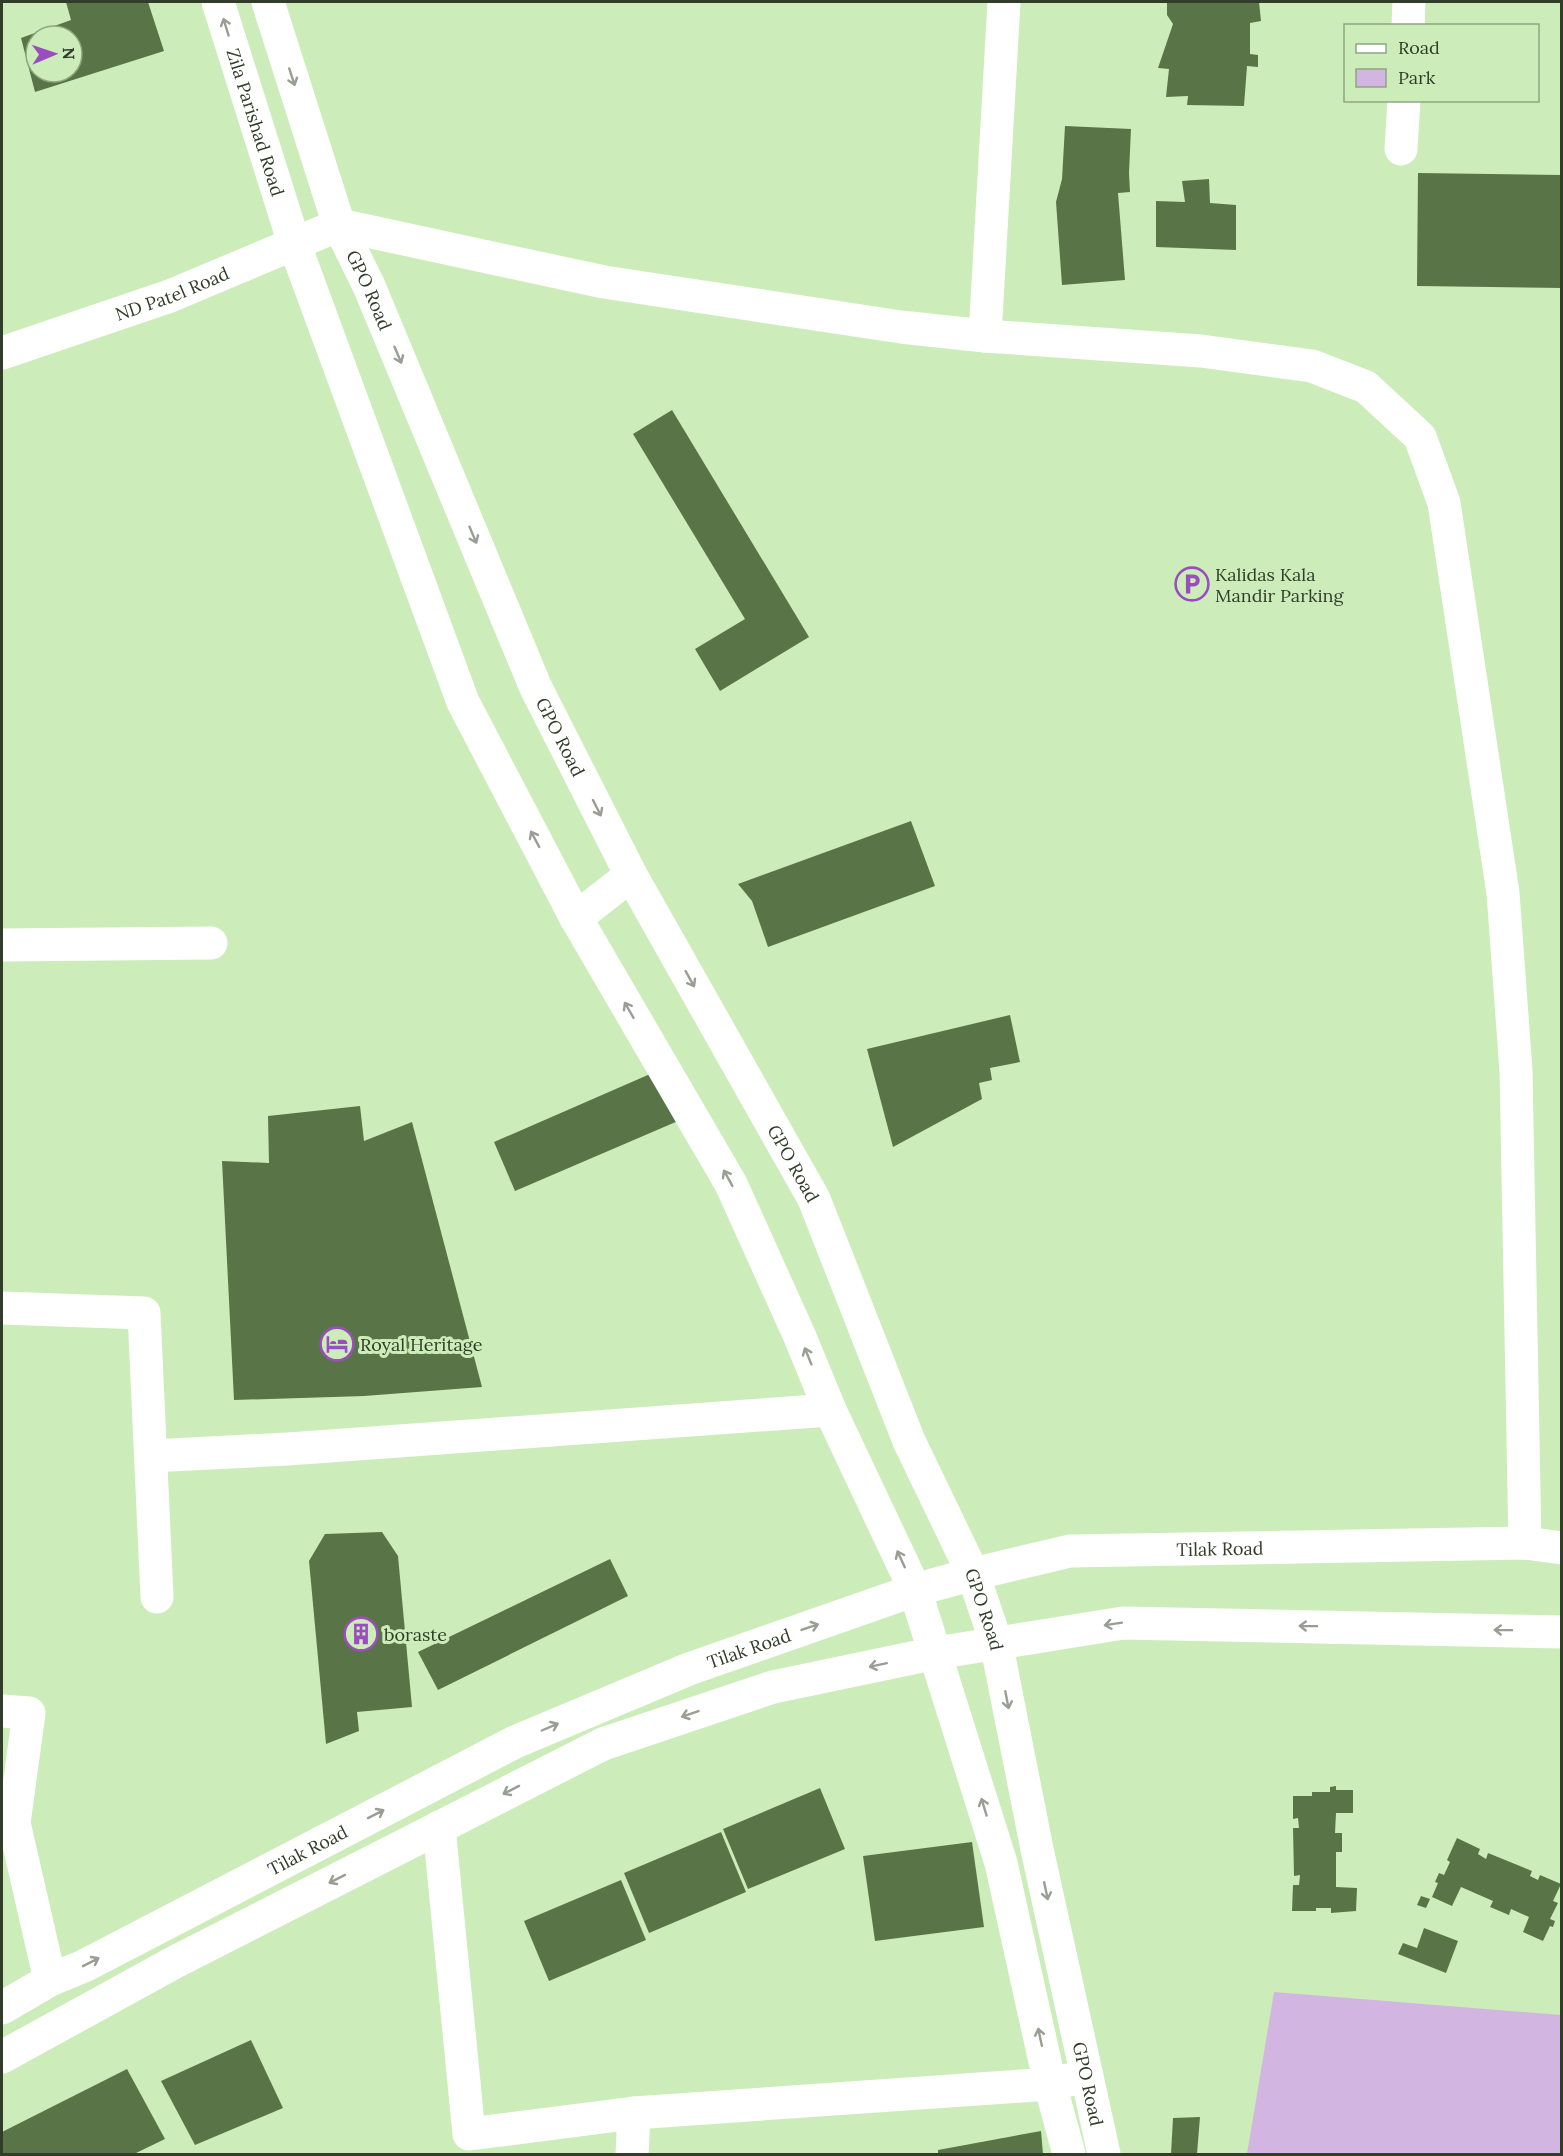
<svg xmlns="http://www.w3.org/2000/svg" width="1563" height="2156" font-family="Lora,serif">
<rect width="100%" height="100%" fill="#ccedba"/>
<path fill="#d3b5e2" d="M1274,1992L1561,2015V2154H1247Z"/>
<g fill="#597547" fill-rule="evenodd">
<path d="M66,2H148L164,51L35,92L21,38L71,20ZM36,36H72V72H36Z"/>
<path d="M1167,2H1259L1261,21L1250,23V54L1258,55V67L1247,66L1244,106L1187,105L1188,96L1166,97L1169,69L1158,68L1173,24L1167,15Z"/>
<path d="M1065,126L1131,129L1129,173L1130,192L1118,193L1125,280L1062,285L1056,202L1062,179Z"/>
<path d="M1418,173L1562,175V288L1417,286Z"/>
<path d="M1209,179L1210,203L1236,205V250L1156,247V201L1185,202L1182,181Z"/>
<path d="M672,410L809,637L720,691L695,649L745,619L633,434Z"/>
<path d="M911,821L935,886L768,947L752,901L738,884Z"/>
<path d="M1010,1015L1020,1062L990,1068L992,1080L979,1083L982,1099L893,1147L867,1049Z"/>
<path d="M657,1071L678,1121L515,1191L494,1142Z"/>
<path d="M360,1106L364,1141L412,1122L482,1387L364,1396L234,1400L222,1161L269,1163L268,1116Z"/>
<path d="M382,1532L398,1556L412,1707L357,1712L359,1731L326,1744L309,1561L325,1534Z"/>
<path d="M610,1559L628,1596L438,1690L418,1652Z"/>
<path d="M1336,1786V1790H1353V1813H1336L1335,1833H1342V1852H1336V1887L1357,1888L1356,1911L1331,1913V1908H1316V1911H1292L1293,1885H1299L1300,1875L1294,1876L1293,1828H1299L1298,1818L1293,1819V1796H1312V1792H1330V1787Z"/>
<path d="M820,1788L845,1849L748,1889L723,1829Z"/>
<path d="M721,1832L746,1892L649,1933L624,1873Z"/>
<path d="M1457,1838L1480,1849L1478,1854L1486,1859L1488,1853L1532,1871L1530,1876L1538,1880L1540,1875L1561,1884L1553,1901L1558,1903L1550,1919L1555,1921L1553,1927L1550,1926L1543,1941L1523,1932L1529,1917L1511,1909L1509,1915L1490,1907L1493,1901L1461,1887L1452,1906L1432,1897L1438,1883L1435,1882L1439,1873L1444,1875L1450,1862L1447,1860Z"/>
<path d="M972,1842L984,1927L875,1941L863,1856Z"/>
<path d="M621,1880L646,1940L549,1981L524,1921Z"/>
<path d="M1421,1896L1430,1899L1426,1908L1417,1905Z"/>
<path d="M1424,1928L1458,1941L1446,1973L1398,1954L1403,1943L1417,1948Z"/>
<path d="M251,2040L283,2108L195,2145L161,2081Z"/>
<path d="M127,2069L165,2139L134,2154H3L2,2132Z"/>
<path d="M1200,2117L1197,2154H1171L1173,2118Z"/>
<path d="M1041,2131L1043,2154H938V2150Z"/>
</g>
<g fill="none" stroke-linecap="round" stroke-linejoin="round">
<g stroke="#fff" stroke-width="33">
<path d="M1408,26L1409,2"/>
<path d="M1401,149L1404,100"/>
<path d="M985,336L1004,2"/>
<path id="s1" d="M2,353L170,296L339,225L604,282L901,327L985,336L1201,351L1312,366L1366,387L1420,437L1444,503L1503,893L1516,1071L1525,1543"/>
<path d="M2,945L211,943"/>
<path d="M2,1308L144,1313L157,1597"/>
<path d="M151,1456L288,1449L830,1410"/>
<path d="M2,1711L29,1713L14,1823L50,1980"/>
<path d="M439,1827L469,2134L634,2113L1050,2084L1087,2076"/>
<path d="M632,2154L634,2113"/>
</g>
<g stroke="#fff" stroke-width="33">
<path id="s2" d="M218,2L294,243L463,702L576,918L731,1184L800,1337L830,1410L915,1590L1001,1863L1050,2084L1069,2154"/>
<path id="s3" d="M268,2L339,225L369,286L536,688L631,875L814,1199L909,1441L973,1574L996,1642L1037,1849L1104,2154"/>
<path d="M576,918L631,875"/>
<path id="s4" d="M2,2008L50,1980L84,1966L515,1742L689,1669L915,1590L973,1574L1070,1551L1525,1543L1562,1548"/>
<path d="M2,2057L175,1962L603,1744L773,1687L936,1653L1123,1623L1562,1632"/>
</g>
</g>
<defs><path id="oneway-shaft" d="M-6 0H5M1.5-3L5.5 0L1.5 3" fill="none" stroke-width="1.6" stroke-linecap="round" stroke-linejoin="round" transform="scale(1.5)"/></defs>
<g stroke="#989e94">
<use href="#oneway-shaft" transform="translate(226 27) rotate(-107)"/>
<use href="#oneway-shaft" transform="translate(292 77) rotate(72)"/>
<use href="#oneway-shaft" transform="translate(398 355) rotate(67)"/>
<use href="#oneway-shaft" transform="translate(473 535) rotate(67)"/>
<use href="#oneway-shaft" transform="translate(597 808) rotate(63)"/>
<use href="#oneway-shaft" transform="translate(535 839) rotate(-118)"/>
<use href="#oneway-shaft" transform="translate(690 979) rotate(61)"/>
<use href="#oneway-shaft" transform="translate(629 1010) rotate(-120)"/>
<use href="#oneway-shaft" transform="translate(728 1178) rotate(-119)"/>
<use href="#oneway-shaft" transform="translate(808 1356) rotate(-112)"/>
<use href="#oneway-shaft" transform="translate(901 1559) rotate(-115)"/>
<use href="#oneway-shaft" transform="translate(1113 1624) rotate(171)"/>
<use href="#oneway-shaft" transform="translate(1308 1626) rotate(-179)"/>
<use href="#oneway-shaft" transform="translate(810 1627) rotate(-19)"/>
<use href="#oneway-shaft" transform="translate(1503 1630) rotate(-179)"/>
<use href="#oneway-shaft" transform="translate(878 1665) rotate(168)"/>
<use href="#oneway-shaft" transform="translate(1007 1700) rotate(79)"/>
<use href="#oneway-shaft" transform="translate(690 1714) rotate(161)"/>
<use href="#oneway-shaft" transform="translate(550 1727) rotate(-23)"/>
<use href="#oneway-shaft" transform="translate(511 1790) rotate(153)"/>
<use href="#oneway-shaft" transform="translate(984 1807) rotate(-107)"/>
<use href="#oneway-shaft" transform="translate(376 1814) rotate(-27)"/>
<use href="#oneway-shaft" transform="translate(337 1879) rotate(153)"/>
<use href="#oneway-shaft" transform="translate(1046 1891) rotate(78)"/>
<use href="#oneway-shaft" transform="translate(91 1962) rotate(-27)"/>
<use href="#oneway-shaft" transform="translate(1040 2037) rotate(-102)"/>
</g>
<defs>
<symbol id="parking-ring" viewBox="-11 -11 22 22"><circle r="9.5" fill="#ccedba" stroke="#9b4dbe" stroke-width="1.5"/><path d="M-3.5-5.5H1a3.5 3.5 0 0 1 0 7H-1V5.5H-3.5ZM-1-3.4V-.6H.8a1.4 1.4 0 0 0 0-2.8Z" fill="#9b4dbe"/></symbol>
<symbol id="hotel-ring" viewBox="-11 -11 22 22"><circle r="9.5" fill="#ccedba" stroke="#9b4dbe" stroke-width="1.5"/><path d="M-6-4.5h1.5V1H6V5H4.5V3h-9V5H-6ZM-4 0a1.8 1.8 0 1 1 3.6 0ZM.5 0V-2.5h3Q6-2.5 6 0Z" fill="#9b4dbe"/></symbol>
<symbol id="building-ring" viewBox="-11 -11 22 22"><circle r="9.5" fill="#ccedba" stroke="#9b4dbe" stroke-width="1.5"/><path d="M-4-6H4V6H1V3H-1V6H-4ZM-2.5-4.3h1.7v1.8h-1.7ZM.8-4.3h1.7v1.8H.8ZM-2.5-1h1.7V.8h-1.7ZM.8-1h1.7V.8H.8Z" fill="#9b4dbe"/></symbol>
</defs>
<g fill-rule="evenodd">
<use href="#parking-ring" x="1173" y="565" width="38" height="38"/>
<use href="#hotel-ring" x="318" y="1325" width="38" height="38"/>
<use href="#building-ring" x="342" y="1615" width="38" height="38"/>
</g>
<g text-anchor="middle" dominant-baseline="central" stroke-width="6" stroke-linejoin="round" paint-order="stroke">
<g font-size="18" fill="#313d29" stroke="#ccedba">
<text stroke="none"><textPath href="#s2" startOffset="126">Zila Parishad Road</textPath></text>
<text stroke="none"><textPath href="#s3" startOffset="306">GPO Road</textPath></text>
<text stroke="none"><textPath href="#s1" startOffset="180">ND Patel Road</textPath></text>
<text stroke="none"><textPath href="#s3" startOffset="792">GPO Road</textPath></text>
<text stroke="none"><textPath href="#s3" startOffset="1278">GPO Road</textPath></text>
<text stroke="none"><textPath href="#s4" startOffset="1316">Tilak Road</textPath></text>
<text stroke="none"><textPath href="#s3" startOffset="1764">GPO Road</textPath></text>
<text stroke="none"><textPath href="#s4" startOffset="830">Tilak Road</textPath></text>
<text stroke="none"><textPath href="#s4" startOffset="344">Tilak Road</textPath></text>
<text stroke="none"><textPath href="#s3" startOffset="2250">GPO Road</textPath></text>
</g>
<g font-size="18" fill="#313d29" stroke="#ccedba" text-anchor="start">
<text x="1215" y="574">Kalidas Kala<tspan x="1215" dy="21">Mandir Parking</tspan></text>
<text x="360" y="1344">Royal Heritage</text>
<text x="384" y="1634">boraste</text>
</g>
</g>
<rect width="1563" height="2156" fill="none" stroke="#313d29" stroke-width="6"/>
<rect x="1344" y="24" width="195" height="78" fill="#ccedba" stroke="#8ea780" stroke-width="1.5"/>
<rect x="1356" y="44" width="30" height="9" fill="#ffffff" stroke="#8ea780" stroke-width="1.5"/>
<text x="1398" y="54" font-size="18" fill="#313d29">Road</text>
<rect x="1356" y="69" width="30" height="18" fill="#d3b5e2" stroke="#8ea780" stroke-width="1.5"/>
<text x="1398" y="84" font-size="18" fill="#313d29">Park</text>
<g transform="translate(54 54) rotate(88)"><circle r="28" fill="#ccedba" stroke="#8ea780" stroke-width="1.5"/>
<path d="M0-4.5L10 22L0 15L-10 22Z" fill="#9b4dbe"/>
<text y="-9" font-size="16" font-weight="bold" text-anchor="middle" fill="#313d29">N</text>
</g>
</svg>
